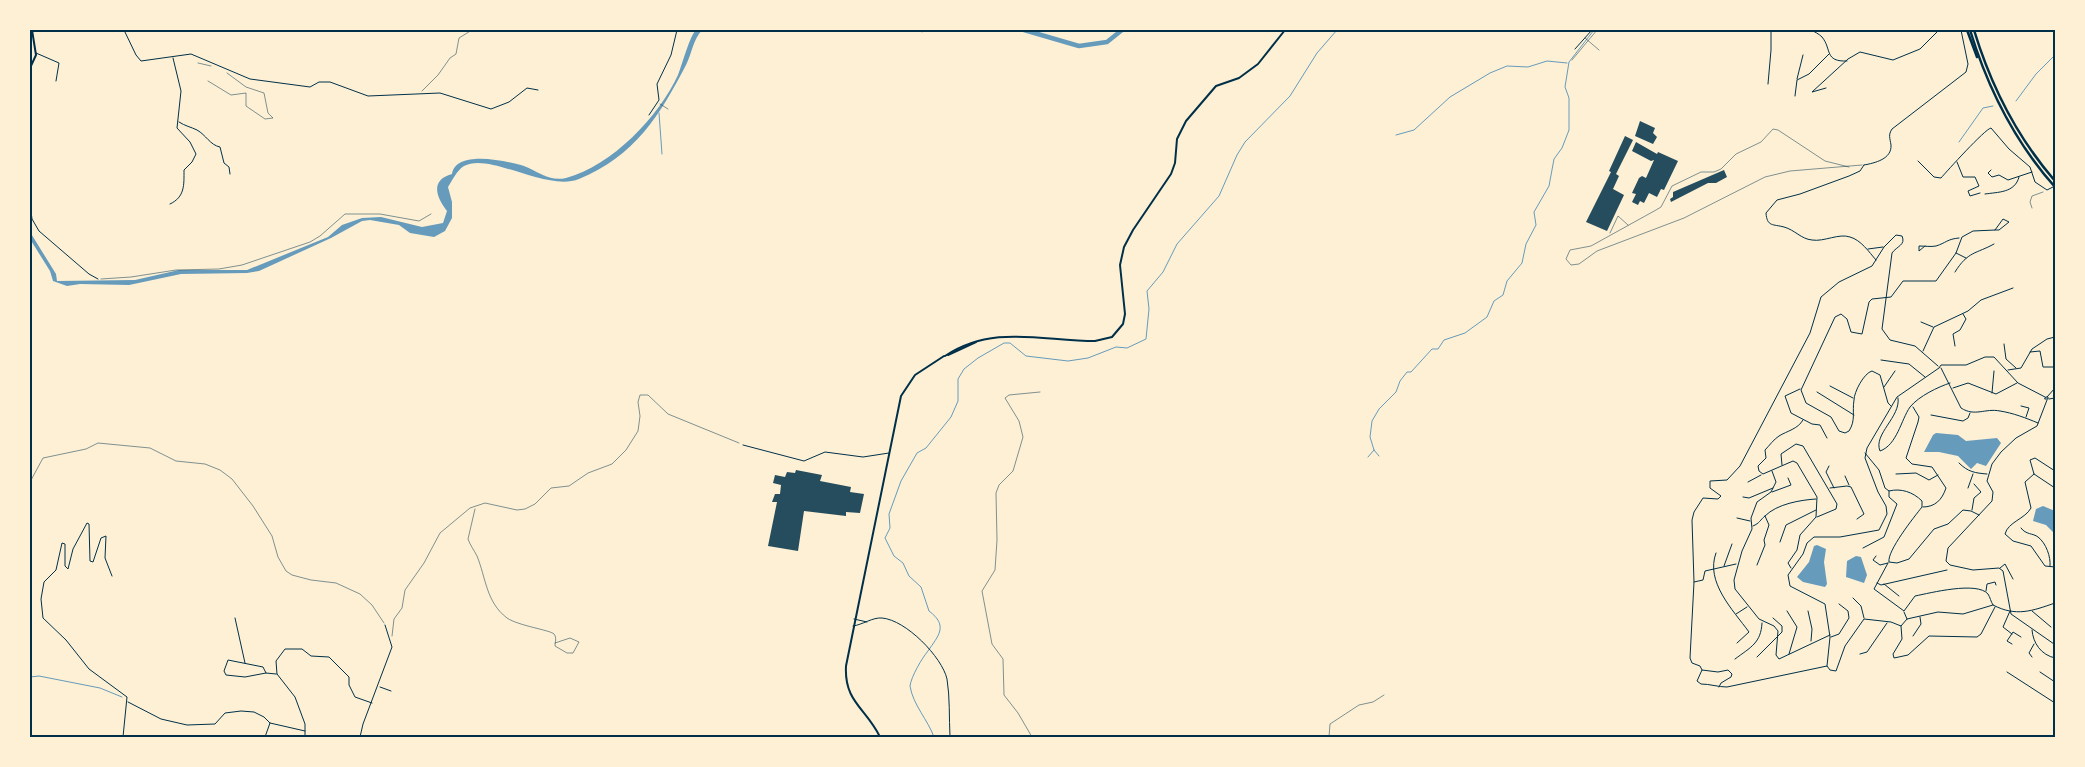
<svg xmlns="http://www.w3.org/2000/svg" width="2085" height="767" font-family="'PT Sans',sans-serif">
<rect width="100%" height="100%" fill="#fdf0d5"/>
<g fill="#669bbc">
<path d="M696,30H702C693,40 692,53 686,65C660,115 635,156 579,179C546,192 490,152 464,166C457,170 452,181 448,187L452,202V218L445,231L434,237L410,233L399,225L370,220L362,221L331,238L259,271L247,273L181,274L129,285L80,284L67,286L53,281L50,271L30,239V232L56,274L57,281L135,280L179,270H247L328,237L342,225L362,218L381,217L422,227L443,223L447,211C436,197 430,180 452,174C456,149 507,161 524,166C537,171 550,182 566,178C612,166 659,116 678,75C682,65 690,35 696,30Z"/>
<path d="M1936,433L1958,435L1966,441L1997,438L2001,443L1986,466L1977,463L1971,469L1958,456L1939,452H1924L1933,435Z"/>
<path d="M2043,506L2055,511V534L2046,525L2033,521L2036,509Z"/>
<path d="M1817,545L1826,549L1824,562L1827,584L1825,587L1803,582L1797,577L1809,562L1814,546Z"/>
<path d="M1856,556L1861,557L1867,575L1864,583L1846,577L1847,561Z"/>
</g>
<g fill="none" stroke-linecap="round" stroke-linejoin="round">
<g stroke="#669bbc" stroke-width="1">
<path d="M2016,101L2036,74L2055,55"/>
<path d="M659,113L662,154"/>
<path d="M1396,135L1414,130L1450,97L1490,73L1507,66L1528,67L1547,61L1567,63"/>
<path d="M1959,142L1983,108L1993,106"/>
<path d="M1379,456L1374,450L1370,437L1372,421L1379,409L1396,392L1400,381L1407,372H1411L1432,349H1438L1444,340L1465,333L1487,317L1494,301L1503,295L1507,281L1522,263L1526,244L1536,225L1534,212L1549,186L1554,159L1562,148L1569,130V98L1565,87L1569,62L1594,30"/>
<path d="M1368,457L1374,450"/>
<path d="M30,677L39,676L100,688L122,697"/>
<path d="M934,737C928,720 913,705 910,686C911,677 922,658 928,651C938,636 949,626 929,611L921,587L909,576L903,563L894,556L885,538L890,528L889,514L901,481L917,453L926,448L951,417L958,401V379L964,369L978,358L1004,343H1010L1026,356L1068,361L1088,358L1116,347L1127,348L1146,339L1149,309L1147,291L1163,272L1177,244L1219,196L1237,155L1245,142L1290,96L1317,53L1337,30"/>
</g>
<path stroke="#669bbc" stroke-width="4.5" d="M1024,30L1079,46L1107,42L1122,30"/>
</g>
<g fill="#264d5e">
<path d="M1640,121L1655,128L1653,133L1657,137L1653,144L1635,136Z"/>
<path d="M1625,136L1633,140L1616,174L1619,176L1613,189L1624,195L1607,231L1586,222L1611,172L1609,171Z"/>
<path d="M1636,142L1657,154L1658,152L1678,161L1664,190L1661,189L1657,197L1649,193L1644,203L1640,201L1638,205L1632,202L1636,194L1632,193L1639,178L1642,176L1646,178L1654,160L1651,161L1632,151Z"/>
<path d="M1724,170L1727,177L1716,183H1708L1671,202L1670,199L1673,197V192Z"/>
<path d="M796,470L822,475L820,481L851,487L850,492L864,494L860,513L846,512V516L804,511L798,551L768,546L777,502H772L775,494H780L781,485L773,483L775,475L785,477L787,472L795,473Z"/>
</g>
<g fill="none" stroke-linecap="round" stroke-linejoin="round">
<g stroke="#003049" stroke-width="0.5">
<path d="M483,30H490"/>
<path d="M922,32V30"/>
<path d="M198,63L211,66"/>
<path d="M208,81L231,95L246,93V106L265,119L273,118L268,113L264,93L246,87L227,73"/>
<path d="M422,91L438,75L450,58L456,54L459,38L472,30"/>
<path d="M660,104L668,109"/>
<path d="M2032,208L2030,202L2032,196L2043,192"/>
<path d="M101,279L131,277L176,270L219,269L242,265L310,242L320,236L345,214H380L419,221L431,214"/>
<path d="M30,482L43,458L86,449L98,443L150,448L176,461L205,464L220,470L232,479L253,506L272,536L278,557L286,571L292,575L311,580L336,583L360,594L372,605L384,623"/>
<path d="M475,509L468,539C470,545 474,550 477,556C486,578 486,602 507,618C519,626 550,630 554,634C557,638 555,642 555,646L567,653H573L579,642L570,638L555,643"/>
<path d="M392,636L394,619L402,608L405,590L424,563L440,533L470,508L485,503L517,510L525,509L535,504L551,488L569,486L588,473L612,464L626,450L638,431L640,416L638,402L640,395H648L668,414L739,443"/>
<path d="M1032,737L1018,713L1004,695L1003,659L992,644L982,591L995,570L997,540L996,493L999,485L1013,471L1023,437L1019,421L1005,398L1009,395L1040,392"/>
<path d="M1329,737L1330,724L1359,705L1373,702L1384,695"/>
</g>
<g stroke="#003049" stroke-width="0.5">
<path d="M1849,167L1825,161L1778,130L1773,129L1761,142L1736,154L1721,169L1714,172H1701L1672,186L1661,207L1656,210L1591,246L1570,250L1566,259L1571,265L1579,264L1597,251L1684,218L1765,177L1790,171L1862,165"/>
<path d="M1610,233L1618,216L1628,225"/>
</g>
<g stroke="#003049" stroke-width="0.5">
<path d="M1585,38L1599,50"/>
<path d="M1572,60L1597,30"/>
</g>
<g stroke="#003049" stroke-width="1">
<path d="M124,30L136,55L141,61L191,54L250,79L310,87L319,82H330L368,96L440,93L491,109L509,102L527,88L538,90"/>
<path d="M1811,30C1815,32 1819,34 1822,37C1832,49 1824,62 1847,61"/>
<path d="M1575,49L1592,30"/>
<path d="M36,53L59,63L56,81"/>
<path d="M1797,79L1803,55"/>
<path d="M1768,84L1771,50V30"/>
<path d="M1826,88L1812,92L1848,59L1860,52L1893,60L1920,49L1939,30"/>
<path d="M1795,96L1797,80L1809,74L1829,54"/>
<path d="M649,115L659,100L657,84L671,55L677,30"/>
<path d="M179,122C185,126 191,127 197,130C206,135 210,145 220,147L224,163L229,167L230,174"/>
<path d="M1918,161L1934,177L1941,178C1947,171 1985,129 1991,128L2009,149L2030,167L2035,182L2047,190L2053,187"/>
<path d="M1957,162L1963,177H1975L1979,186L1968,191L1970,196L1980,193"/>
<path d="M1864,165L1860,171L1849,176L1800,194L1777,200L1766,213C1767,227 1773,224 1784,227C1795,230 1801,239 1812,240C1824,242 1839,233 1850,237C1861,240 1869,252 1876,260"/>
<path d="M1991,170L1988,173L1992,177L1999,175L2008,180L2032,172"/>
<path d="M1985,194C1998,192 2015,193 2019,177"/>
<path d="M30,204L32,219L39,231L89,274L98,279"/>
<path d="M170,204C185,197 184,185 184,170L192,162L196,154L190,142L177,128L181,91L173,58"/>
<path d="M1925,246L1919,251V246C1925,246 1931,247 1936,246C1946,243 1947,239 1959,238"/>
<path d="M1868,249L1883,247"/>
<path d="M1956,253L1966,258"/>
<path d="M1955,272C1968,251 1976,254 1994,244"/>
<path d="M1921,322L1933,327"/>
<path d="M2004,344L2006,359L2016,368"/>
<path d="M1955,346L1953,334L1960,330L1966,319L1963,314"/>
<path d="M1923,351L1934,327L1968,311L1981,300L2013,288"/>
<path d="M2030,352L2040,351L2043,367H2055"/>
<path d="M1881,360L1909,364L1925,377"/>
<path d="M1939,368L1941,365H1966L1985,357H1994L2018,383L2045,397"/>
<path d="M1941,368L1961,408C1975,417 1985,408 2000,411C2013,413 2026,418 2038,423"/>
<path d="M2008,370L2021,368L2032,349L2047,339L2055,337"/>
<path d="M1830,386L1853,398"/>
<path d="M1884,387L1895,371"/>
<path d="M1953,388L1968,383L1996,394L2017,383"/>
<path d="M1800,389L1785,396L1791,413L1812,424L1820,425L1827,438"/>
<path d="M1817,392L1854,415"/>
<path d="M1992,393L1994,371"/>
<path d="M2046,397H2048V399H2045Z"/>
<path d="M2047,397L2055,388"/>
<path d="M1898,398C1901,417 1873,434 1880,451C1897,445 1901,420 1910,407C1919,396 1938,387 1950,383"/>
<path d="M2049,399L2055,398"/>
<path d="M2047,400L2037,426L2016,438L2001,452L1992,464L1987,481L1993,492L1992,501L1948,548L1946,561L1950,565L1973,570L1999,568L2003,571L2011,614L2054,644"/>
<path d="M1891,406L1888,403L1880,375L1872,371C1864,373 1854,392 1854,400C1852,412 1856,420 1849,431L1845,433L1839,431L1831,417L1806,403L1801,390L1835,317L1841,314L1847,319L1851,332L1862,334L1869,302L1872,299L1891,297L1903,281H1936L1956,253L1962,237L1973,231L1995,230L2003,219L2009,222L1999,230H1995"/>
<path d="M2021,406L2029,408L2026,417"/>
<path d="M1913,407L1919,417L1918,422L1906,458L1912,464L1932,467L1946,488C1942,500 1935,507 1923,507"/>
<path d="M1931,415L1963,421L1968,418L1970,413"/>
<path d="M743,445L804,461L825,452L863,457L889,453"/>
<path d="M1865,453L1879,470L1885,488L1889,491C1901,488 1913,492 1922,501V507C1914,517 1887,551 1889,562L1897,563L1909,559L1934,529L1948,524L1963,510L1971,511L1979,515"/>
<path d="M1959,463C1968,472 1975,473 1987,474"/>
<path d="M1782,465L1781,454L1796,444L1803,446L1837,504L1836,509L1817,517"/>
<path d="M1829,466L1826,472L1834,488"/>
<path d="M1772,471L1776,482L1771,492L1757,502L1751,518L1752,529L1742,551L1734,580L1735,589L1759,619L1774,626L1778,631L1776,655L1779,659L1830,635"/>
<path d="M2055,471L2035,458L2030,460L2034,474L2055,488"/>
<path d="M1896,474L1916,473L1929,480L1938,475"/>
<path d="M2034,474L2025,482L2031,508C2025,519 2008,522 2005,534L2013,541L2031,546L2045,566L2055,567"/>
<path d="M1845,476L1849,485"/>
<path d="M1748,482L1761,475"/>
<path d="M1830,488L1847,486L1851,487L1864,514L1857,519"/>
<path d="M1968,488L1973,474"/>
<path d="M1772,492L1791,485L1788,478"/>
<path d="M1743,497L1749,498L1773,488"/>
<path d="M1972,510L1974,498L1981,492L1974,484"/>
<path d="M1737,518L1750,521"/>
<path d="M1753,526C1760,523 1760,520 1765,516C1777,504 1800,500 1816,499"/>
<path d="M2021,528C2026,535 2033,533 2038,537C2046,543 2051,557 2050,566"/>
<path d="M1780,542L1786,525L1816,510"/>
<path d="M1863,548L1884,537L1897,504L1889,497V491"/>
<path d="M1716,553C1705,582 1733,610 1749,632L1737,643"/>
<path d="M1876,556L1873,560L1880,565L1888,563"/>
<path d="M1888,563L1874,589L1904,611L1915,596C1930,593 1977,581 1988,594C1990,597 1991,602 1993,605C2016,617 2032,611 2055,603"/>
<path d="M1757,565L1765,545L1764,540L1769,525L1765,516"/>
<path d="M1724,566L1732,544"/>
<path d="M1791,568L1788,563L1797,550L1800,535L1816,517L1817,497L1797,463L1793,461L1763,474L1759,471L1758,466L1766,458L1765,450C1769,446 1774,439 1779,436C1787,431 1798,429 1803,420"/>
<path d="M2000,568L2005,564L2013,579"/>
<path d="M112,576L105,558L106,536L101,538L93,562L90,561L89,524L87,523L73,549L68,569L65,566V544L62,543L56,570L44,582L41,599L43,618L66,640L89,669L127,697L123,737"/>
<path d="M1694,582L1703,580L1705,571L1736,564"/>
<path d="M1877,583L1881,585L1947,570"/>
<path d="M1884,584L1899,596"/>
<path d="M1986,591L1987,584L1995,582L1996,585"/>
<path d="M1853,598L1861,606L1864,618"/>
<path d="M1787,611L1797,627L1789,654"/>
<path d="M1808,611L1812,629L1811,641"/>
<path d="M2010,611L2003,627L2012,634"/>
<path d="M2032,611L2051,627"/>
<path d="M1904,612L1907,619"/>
<path d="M1736,614L1747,607"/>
<path d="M235,618L245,663"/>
<path d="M854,619L867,622"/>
<path d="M853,626C862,625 873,617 882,618C906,620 942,657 947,679C950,697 949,718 950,737"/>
<path d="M1901,626L1902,639L1893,654L1894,658L1908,655L1929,636L1977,637L1981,634L1995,607"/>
<path d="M2032,630C2033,643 2041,655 2055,658"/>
<path d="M1913,636L1921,624L1920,617"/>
<path d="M1831,637L1839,634L1849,618L1848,611L1839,604"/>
<path d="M2012,644L2007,641L2013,632L2021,637"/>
<path d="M1860,654L1867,652L1887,623"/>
<path d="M1757,657L1782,632V626L1773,618"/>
<path d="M2032,657L2029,653L2034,644"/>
<path d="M1735,659C1751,647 1761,643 1762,623"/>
<path d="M1827,666L1830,637L1825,604L1790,586L1788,575L1803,554L1807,543L1814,537H1840L1879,530L1887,514L1886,506L1878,492L1865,458L1867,448L1897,397L1939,368"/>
<path d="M1702,670L1700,666L1692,663L1690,658L1694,582L1692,520L1694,512L1703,498L1718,499L1721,496L1710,488V481L1727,480L1740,466L1810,333L1821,297L1839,282L1872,266L1884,247L1896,235L1902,236C1906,245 1897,246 1892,253L1882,329L1890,340L1915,346L1938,366"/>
<path d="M2007,672L2055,703"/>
<path d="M2040,672L2055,682"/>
<path d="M266,673L263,667L228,660L224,671L226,675L245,677L266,673L276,674"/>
<path d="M277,674L276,661L285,649H302L311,656L329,657L349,677V685L355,697L372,703"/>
<path d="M277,674L295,697L305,724V737"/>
<path d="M380,687L391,691"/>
<path d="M1719,687L1721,683L1731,677L1732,674L1728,670L1718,672L1702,670L1697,681L1701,684C1710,684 1718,687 1727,687L1827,666L1830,670L1836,671L1845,646L1864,619L1891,622L1901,626L1907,619L1938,612L1963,614L1993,605"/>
<path d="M128,702L161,719L187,725L215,724L225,713L241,711L254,712L264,717L270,723L305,731"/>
<path d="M265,737L270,723"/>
<path d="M360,737L363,724L392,647L385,625"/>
</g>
<path stroke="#003049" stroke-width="1" d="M1864,165C1875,163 1892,159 1891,145C1890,138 1888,135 1892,129L1966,72L1968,64L1961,30"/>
<path stroke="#003049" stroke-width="2" d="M30,68L36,55L32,30"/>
<g stroke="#003049" stroke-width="2">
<path d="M948,355L976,342"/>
<path d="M945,356C993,324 1042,341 1095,341L1112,337L1123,324L1125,314L1120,265L1124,247L1133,230L1171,174L1175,163L1177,139L1186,121L1216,86L1239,78L1258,64L1285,30"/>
<path d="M880,737C866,708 844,702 846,666L901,396L915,375L944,356"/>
</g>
<g stroke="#003049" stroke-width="2.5">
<path d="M1967,30L1977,57"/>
<path d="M1970,30C1988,89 2014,141 2055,187"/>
<path d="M1974,30C1991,86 2016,136 2055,181"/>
</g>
</g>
<rect width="2085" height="767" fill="none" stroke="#fdf0d5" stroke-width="62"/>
<rect x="31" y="31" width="2023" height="705" fill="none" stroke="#003049" stroke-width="2"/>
</svg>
